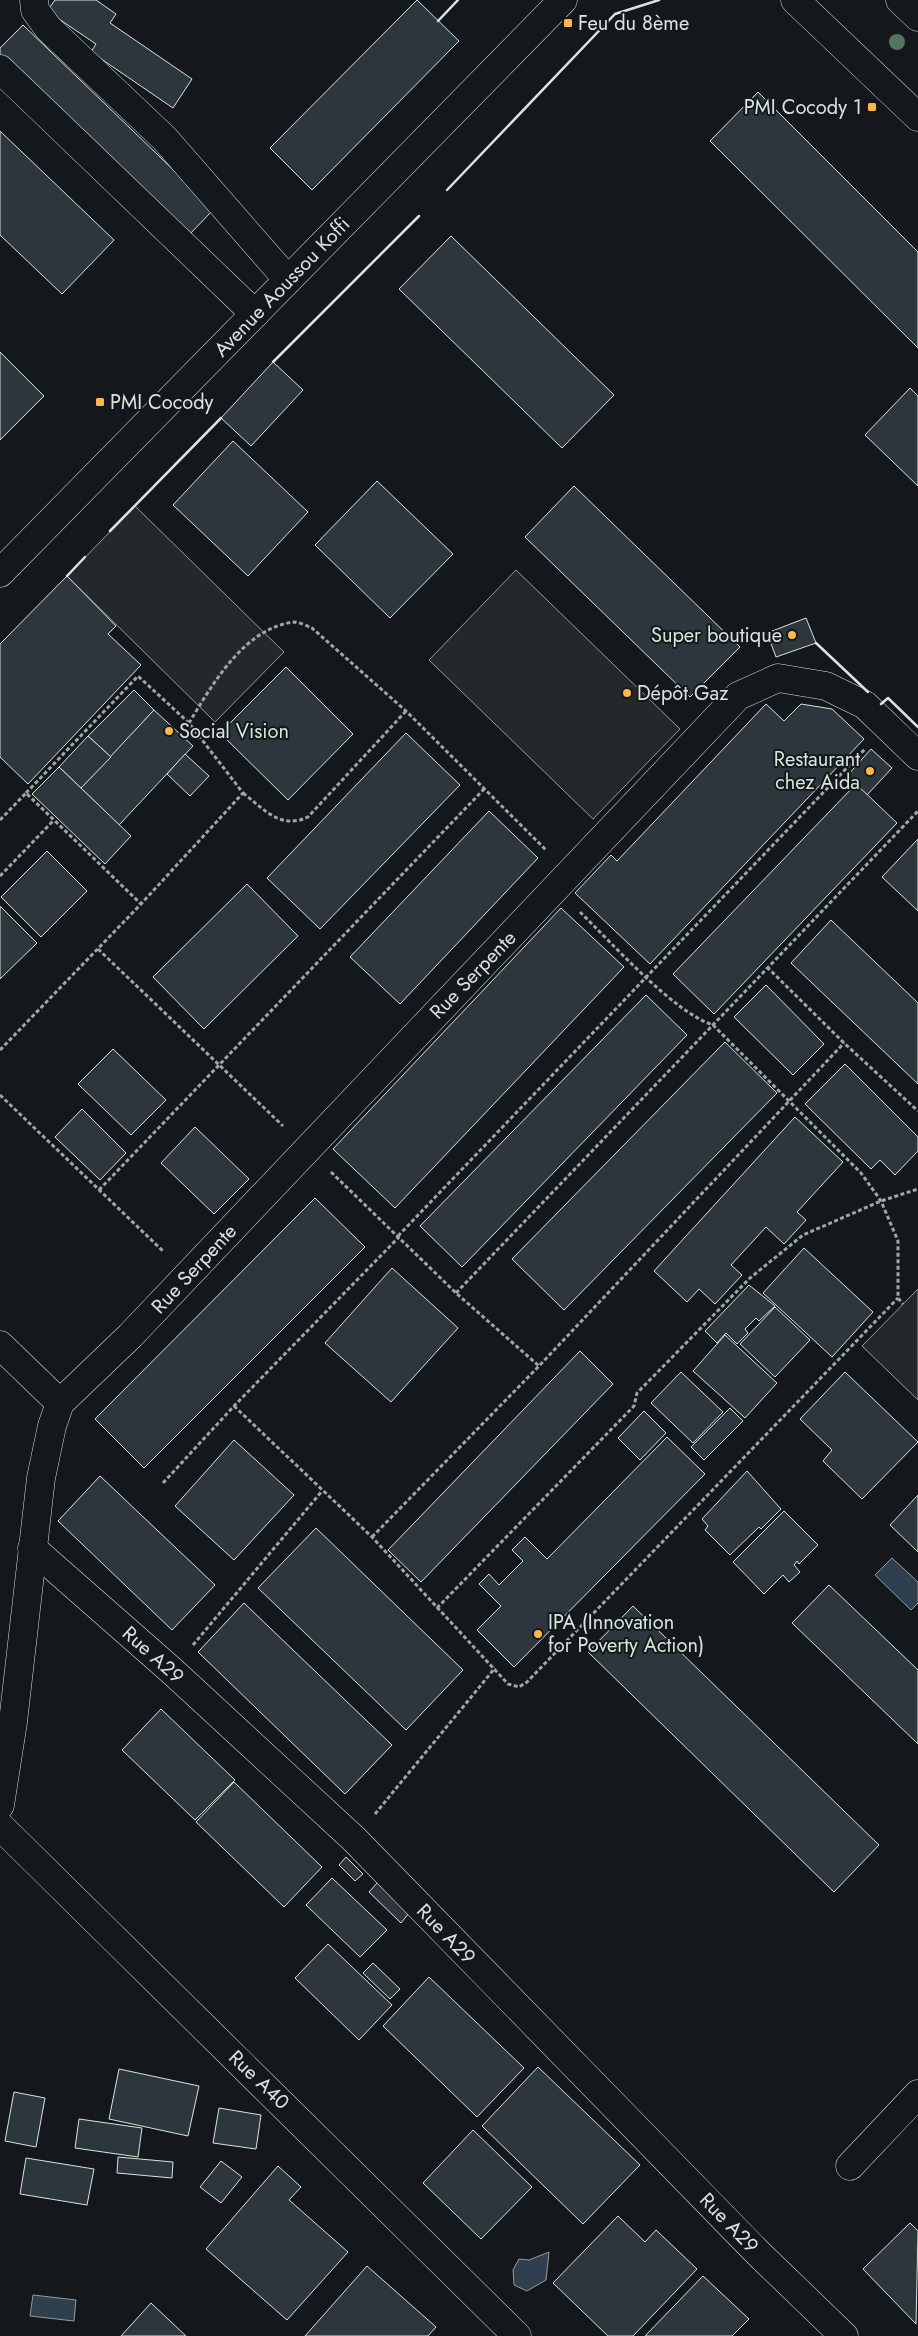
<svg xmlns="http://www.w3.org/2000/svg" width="918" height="2336" font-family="Jost,sans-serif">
<rect width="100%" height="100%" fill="#14181c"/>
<g fill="#24282b" stroke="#939e99">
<path d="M135,506L284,652L215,722L67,576Z"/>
<path d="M516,570L680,729L593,819L429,660Z"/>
<path d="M918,1289V1400L862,1346Z"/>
</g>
<g fill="#2f3f4d" stroke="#939e99">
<path d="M892,1558L918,1582V1603L911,1610L875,1575Z"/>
<path d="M549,2252L546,2280L527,2291L514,2285L513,2270L519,2259L529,2260Z"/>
<path d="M33,2295L76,2300L74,2321L30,2316Z"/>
</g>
<g fill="#2c363c" stroke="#d8e6dc">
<path d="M55,0H96L116,14L110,23L192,79L173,108L91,52L96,44L47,11Z"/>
<path d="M417,0L459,41L312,190L270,148Z"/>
<path d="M23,25L214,209L187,237L0,57V48Z"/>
<path d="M758,92L918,252V348L710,141Z"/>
<path d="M0,131L114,240L62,294L0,235Z"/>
<path d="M451,236L614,395L562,448L399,289Z"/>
<path d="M0,352L44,396L0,440Z"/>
<path d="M273,362L303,390L251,446L221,418Z"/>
<path d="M910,388L918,396V486L865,435Z"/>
<path d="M233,441L308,512L248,576L173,505Z"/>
<path d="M377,481L453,554L390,618L315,545Z"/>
<path d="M574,486L740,647L690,697L525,537Z"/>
<path d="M67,576L116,626L108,634L141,665L28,784L0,757V644Z"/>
<path d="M806,618L816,643L776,657L767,633Z"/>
<path d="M286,667L353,734L288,800L220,733Z"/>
<path d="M134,690L154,710L111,757L88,736Z"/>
<path d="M766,704L784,721L801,704L832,709L864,739L650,964L575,893L611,855L617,861Z"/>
<path d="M154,710L193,746L119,825L81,788Z"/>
<path d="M406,733L460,785L320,929L267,878Z"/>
<path d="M88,736L111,757L81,788L59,767Z"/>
<path d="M871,749L892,768L867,795L847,776Z"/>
<path d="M185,754L209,776L190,796L167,774Z"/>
<path d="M59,767L131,836L105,864L32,794Z"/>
<path d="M856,784L897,823L714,1014L673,974Z"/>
<path d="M489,811L538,858L400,1004L350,957Z"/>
<path d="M918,839V911L882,877Z"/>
<path d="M47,851L87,891L41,937L1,897Z"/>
<path d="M247,884L298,936L204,1029L153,977Z"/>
<path d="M0,906L37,943L0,979Z"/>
<path d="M561,908L624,967L395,1208L333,1149Z"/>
<path d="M831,920L918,1003V1084L791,963Z"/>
<path d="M766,985L824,1044L793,1075L734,1017Z"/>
<path d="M646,995L687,1035L462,1267L420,1226Z"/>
<path d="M725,1042L777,1093L564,1310L512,1259Z"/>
<path d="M113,1049L166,1100L131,1135L78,1084Z"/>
<path d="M845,1064L918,1137V1151L895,1175L880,1160L871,1169L805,1104Z"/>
<path d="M82,1109L126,1153L100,1180L55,1137Z"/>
<path d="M795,1117L843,1162L797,1212L806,1220L784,1244L766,1227L731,1265L742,1275L715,1304L699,1289L687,1302L654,1271Z"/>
<path d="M195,1127L249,1179L214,1214L161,1163Z"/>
<path d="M315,1198L365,1247L144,1468L95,1419Z"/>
<path d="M804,1248L873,1312L832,1357L763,1293Z"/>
<path d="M392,1268L458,1328L391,1402L325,1343Z"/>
<path d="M749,1285L775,1306L759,1321L756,1318L745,1329L748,1333L737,1344L726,1333L717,1343L705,1331Z"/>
<path d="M775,1307L810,1340L775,1377L740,1344Z"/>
<path d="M725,1335L777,1383L745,1418L693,1371Z"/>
<path d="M580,1351L613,1384L421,1582L388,1550Z"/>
<path d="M681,1372L723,1412L693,1443L651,1403Z"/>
<path d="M845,1372L918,1442L862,1499L823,1461L832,1450L800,1419Z"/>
<path d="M730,1408L743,1421L704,1460L691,1447Z"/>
<path d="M644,1411L666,1433L640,1460L618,1438Z"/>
<path d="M667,1437L705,1474L514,1667L477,1630L501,1606L479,1584L489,1574L499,1585L523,1561L512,1550L525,1537L547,1559Z"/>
<path d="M234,1440L294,1495L234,1560L175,1506Z"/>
<path d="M747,1471L781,1509L761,1529L759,1527L730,1555L705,1530L708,1526L702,1519Z"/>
<path d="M100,1476L215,1585L172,1630L58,1521Z"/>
<path d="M918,1495V1552L890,1525Z"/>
<path d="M784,1511L818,1545L799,1564L797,1561L794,1565L800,1572L789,1582L783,1575L764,1594L733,1562Z"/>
<path d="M316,1528L463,1670L406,1730L258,1588Z"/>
<path d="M829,1585L918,1670V1744L792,1623Z"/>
<path d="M244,1603L392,1745L345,1794L198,1652Z"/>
<path d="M633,1606L879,1845L834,1892L588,1652Z"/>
<path d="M161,1709L235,1780L195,1820L122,1750Z"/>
<path d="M234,1782L322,1867L284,1907L196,1822Z"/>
<path d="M346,1857L363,1874L355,1881L339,1865Z"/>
<path d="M332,1878L387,1930L360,1957L306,1905Z"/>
<path d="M378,1882L409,1913L401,1923L369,1892Z"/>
<path d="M328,1944L392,2005L359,2040L295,1978Z"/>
<path d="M373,1963L400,1989L390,1999L363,1973Z"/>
<path d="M429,1977L524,2068L477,2117L383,2026Z"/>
<path d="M538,2067L640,2165L583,2224L482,2126Z"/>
<path d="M119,2069L199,2086L188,2136L109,2119Z"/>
<path d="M14,2092L45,2098L36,2147L5,2141Z"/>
<path d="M219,2108L261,2115L256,2149L213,2143Z"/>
<path d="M79,2119L142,2128L138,2157L75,2148Z"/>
<path d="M473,2130L532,2187L481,2239L423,2183Z"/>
<path d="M118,2157L173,2162L172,2178L117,2173Z"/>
<path d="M26,2158L94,2169L87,2205L20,2194Z"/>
<path d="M221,2161L242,2177L221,2203L200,2187Z"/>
<path d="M278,2166L301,2187L289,2200L348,2252L287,2320L206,2249Z"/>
<path d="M618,2216L645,2242L656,2230L697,2269L633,2336H608L553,2283Z"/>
<path d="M910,2223L918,2231L916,2324L863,2269Z"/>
<path d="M367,2266L436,2327L428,2336H305Z"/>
<path d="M703,2276L749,2319L732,2336H645Z"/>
<path d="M151,2303L186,2336H121Z"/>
</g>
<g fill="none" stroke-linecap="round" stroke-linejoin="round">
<defs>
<g id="minor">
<path d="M34,0L35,10L48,28L165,139L288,280"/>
<path d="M0,69L255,314"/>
<path d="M0,573L563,0"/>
<path d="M0,1345L60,1403"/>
<path d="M32,1548L172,1671L354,1839L758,2253L844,2336"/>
<path d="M0,1805L13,1722L41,1478L52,1426L60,1403L130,1336L738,696L778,678L826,686L865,705L918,756"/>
<path d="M0,1826L517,2336"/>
<path d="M850,2166L918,2094"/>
</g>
<g id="major">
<path d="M795,0L918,117"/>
<path d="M900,0L918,17"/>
</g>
</defs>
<use href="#minor" stroke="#d8e6dc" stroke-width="29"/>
<use href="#major" stroke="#d8e6dc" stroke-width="29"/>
<g stroke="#9da8a2" stroke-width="3" stroke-dasharray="4 2.5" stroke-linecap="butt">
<path d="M189,723C212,685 244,628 294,622C299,622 307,626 312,628L406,711L546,850"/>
<path d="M243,793C264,809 280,830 308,817L406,711"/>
<path d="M0,820L26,793L141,904"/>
<path d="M0,876L54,820"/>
<path d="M580,912C612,943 673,1012 713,1025L861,1173L881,1201L898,1241V1298L903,1304"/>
<path d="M98,949L283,1126"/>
<path d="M767,967L844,1043L918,1111"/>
<path d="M0,1050L141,904L243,793L189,723L138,676L26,793"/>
<path d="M0,1095L164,1252"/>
<path d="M331,1172L456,1293L539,1366"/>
<path d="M99,1190L486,787"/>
<path d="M398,1236L865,749"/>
<path d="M456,1293L918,811"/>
<path d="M234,1406L372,1537L508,1684L519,1687L527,1682L898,1298"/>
<path d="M163,1483L234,1406L399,1237"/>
<path d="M372,1537L539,1366L844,1043"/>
<path d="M437,1608L634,1406L637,1393L750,1278L803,1235L881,1201L918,1189"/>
<path d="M193,1645L322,1491"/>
<path d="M375,1814L495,1668"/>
</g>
<use href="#minor" stroke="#14181c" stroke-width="28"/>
<use href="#major" stroke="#14181c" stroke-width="28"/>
<g stroke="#d8e6dc" stroke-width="2.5">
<path d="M438,21L458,0"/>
<path d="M447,190L615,14L659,0"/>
<path d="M273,362L419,216"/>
<path d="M110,531L221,418"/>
<path d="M67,576L85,557"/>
<path d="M816,643L868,692"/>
<path d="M881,704L888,698L918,727"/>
</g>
</g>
<circle fill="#55745f" cx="897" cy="42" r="8"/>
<g fill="#ffb74d" stroke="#14181c" stroke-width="2">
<rect x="563" y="18" width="10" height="10" rx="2.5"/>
<rect x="867" y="102" width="10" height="10" rx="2.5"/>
<rect x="95" y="397" width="10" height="10" rx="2.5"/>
<circle cx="792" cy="635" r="5"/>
<circle cx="627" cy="693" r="5"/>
<circle cx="169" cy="731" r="5"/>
<circle cx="870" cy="771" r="5"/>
<circle cx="538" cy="1634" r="5"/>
</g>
<g text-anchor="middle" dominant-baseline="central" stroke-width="4" stroke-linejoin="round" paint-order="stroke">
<g font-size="20" fill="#d8e6dc" stroke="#14181c" text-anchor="start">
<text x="578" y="23">Feu du 8ème</text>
<text x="862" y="107" text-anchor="end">PMI Cocody 1</text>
<text x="110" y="402">PMI Cocody</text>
<text x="782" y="635" text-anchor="end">Super boutique</text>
<text x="637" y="693">Dépôt Gaz</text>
<text x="179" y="731">Social Vision</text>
<text x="860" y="759" text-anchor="end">Restaurant<tspan x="860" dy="23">chez Aida</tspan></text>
<text x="548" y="1622">IPA (Innovation<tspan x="548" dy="23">for Poverty Action)</tspan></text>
</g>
<g font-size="20" fill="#d8e6dc" stroke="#14181c">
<text transform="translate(282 287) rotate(-46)">Avenue Aoussou Koffi</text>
<text transform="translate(473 975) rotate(-46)">Rue Serpente</text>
<text transform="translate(194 1269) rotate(-47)">Rue Serpente</text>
<text transform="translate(153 1655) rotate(42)">Rue A29</text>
<text transform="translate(446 1934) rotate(46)">Rue A29</text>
<text transform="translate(259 2080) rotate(44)">Rue A40</text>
<text transform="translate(729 2223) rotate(46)">Rue A29</text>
</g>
</g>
</svg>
